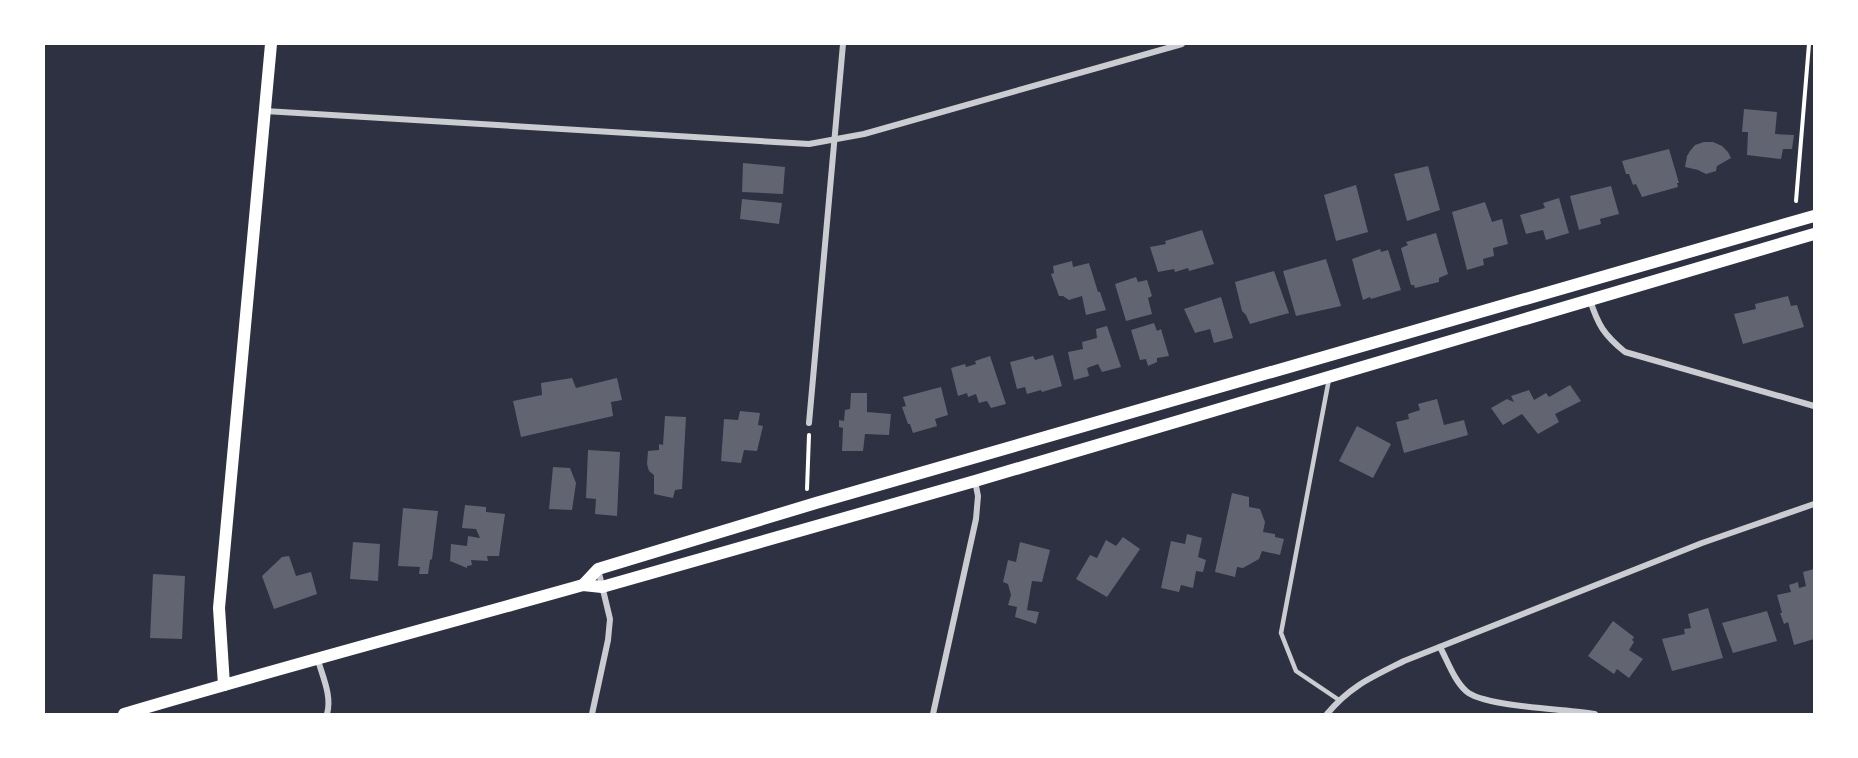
<svg xmlns="http://www.w3.org/2000/svg" width="1858" height="758" font-family="'Alegreya Sans',sans-serif">
<rect width="100%" height="100%" fill="#2d3142"/>
<g fill="#626471">
<path d="M1744,109L1777,112L1775,134L1794,135L1792,149H1783L1781,159L1747,155L1748,132H1742Z"/>
<path d="M1704,142H1713L1722,146L1728,152L1731,158L1717,166L1716,171L1706,174L1698,170L1685,167L1687,156L1690,151L1695,145Z"/>
<path d="M1669,149L1679,183H1677L1678,187L1642,197L1636,184L1633,185L1629,174H1626L1622,161Z"/>
<path d="M743,163L785,167L783,194L742,192Z"/>
<path d="M1428,166L1440,210L1407,221L1394,174Z"/>
<path d="M1356,185L1368,232L1336,241L1324,195Z"/>
<path d="M1611,186L1619,214L1600,219L1601,224L1579,230L1570,196Z"/>
<path d="M1559,198L1569,233L1546,240L1543,230L1526,234L1520,215L1545,208L1543,203Z"/>
<path d="M742,199L782,203L779,224L740,219Z"/>
<path d="M1485,202L1492,222L1502,219L1508,244L1493,248L1494,256L1483,259L1484,265L1467,270L1452,212Z"/>
<path d="M1202,230L1214,264L1189,271L1188,268L1175,272L1174,269L1158,272L1150,247L1166,244L1165,241Z"/>
<path d="M1436,233L1448,274L1439,278V282L1415,288L1414,285H1411L1401,248L1408,245L1406,242Z"/>
<path d="M1380,249L1381,252L1388,250L1401,290L1371,299L1370,297L1363,300L1352,259Z"/>
<path d="M1326,259L1341,306L1296,316L1283,271Z"/>
<path d="M1072,261L1073,267L1089,263L1098,292H1100L1106,310L1086,315L1082,296L1069,300L1063,296H1059L1051,274L1054,273L1053,266Z"/>
<path d="M1274,271L1289,313L1250,324L1246,315L1242,311L1235,282Z"/>
<path d="M1136,277L1138,282L1147,280L1152,296L1148,298L1152,314L1126,321L1115,284Z"/>
<path d="M1788,296L1791,306L1797,305L1804,327L1743,344L1734,314L1756,309L1755,304Z"/>
<path d="M1221,297L1233,338L1214,343L1210,329L1195,333L1184,309Z"/>
<path d="M1154,323L1157,331L1161,329L1169,356L1157,358V362L1148,366L1146,359L1140,360L1131,330Z"/>
<path d="M1107,326L1121,367L1102,372L1098,364L1087,368L1089,376L1074,380L1068,352L1083,349L1082,342L1097,338L1096,329Z"/>
<path d="M1053,355L1062,386L1042,392L1041,390L1027,394L1025,387L1017,389L1010,362L1033,356L1035,360Z"/>
<path d="M990,356L1006,404L991,408L987,401L979,403L976,394L968,397L967,393L958,396L951,368L965,364L966,367L976,364L975,361Z"/>
<path d="M572,378L576,388L617,378L622,400L611,402L613,416L521,437L513,401L542,395L541,383Z"/>
<path d="M1570,385L1581,401L1555,414L1559,422L1538,434L1522,414L1503,425L1491,408L1507,399L1514,402L1511,396L1529,390L1534,400L1546,393L1549,397Z"/>
<path d="M941,387L948,415L935,419L937,426L913,433L910,424H908L902,407L906,406L903,397Z"/>
<path d="M851,393H867V412L891,414L889,435L865,434L863,451H842L843,428L839,427V420L844,421L845,410L850,409Z"/>
<path d="M1437,399L1444,425L1464,420L1468,435L1404,453L1396,422L1409,419L1408,414L1420,410L1418,404Z"/>
<path d="M740,411L760,413L758,425L763,426L757,451L744,450L741,463L721,461L724,419L738,420Z"/>
<path d="M665,416L686,417L682,489L675,490L673,498L654,494V475L649,471L647,464L648,451L659,450V444L663,445Z"/>
<path d="M1357,426L1391,444L1373,478L1339,461Z"/>
<path d="M588,450L620,452L617,516L595,514L596,499L586,498Z"/>
<path d="M553,467L570,468L576,483L572,510L549,509Z"/>
<path d="M1232,493L1249,497V507L1260,509L1265,522L1263,532L1275,534V537L1284,539L1280,555L1262,551L1259,559L1243,568L1237,567L1235,577L1215,572Z"/>
<path d="M465,505L486,507V512L505,514L499,556H487L488,561L471,560L472,565L467,566V568L450,561L451,544L467,546L468,536L480,538L476,529L462,528Z"/>
<path d="M403,508L438,511L432,559L430,560L428,574H419L420,567L398,566Z"/>
<path d="M1187,534L1202,538L1198,557L1206,560L1203,572L1196,571L1193,588L1181,585L1179,592L1161,588L1171,541L1185,544Z"/>
<path d="M1123,537L1140,549L1107,597L1076,579L1090,555L1097,558L1106,540L1116,546Z"/>
<path d="M353,542L380,544L378,581L350,579Z"/>
<path d="M1020,542L1050,550L1042,582L1032,581L1027,610L1039,612L1036,624L1015,617L1017,607L1008,605L1011,595L1008,584L1003,582L1008,560L1016,562Z"/>
<path d="M289,556L296,576L311,572L317,594L274,609L262,576L282,557Z"/>
<path d="M1814,569V639L1794,645L1788,622L1784,624L1780,613H1782L1777,595L1791,592L1789,585L1798,582L1799,588L1806,586L1803,572Z"/>
<path d="M153,574L185,576L182,639L150,638Z"/>
<path d="M1708,608L1723,658L1672,671L1662,639L1685,634L1684,629L1691,628L1688,614Z"/>
<path d="M1767,611L1777,641L1733,653L1722,623Z"/>
<path d="M1613,621L1634,637L1632,640L1634,642L1629,650L1643,659L1629,678L1617,669L1614,674L1588,656Z"/>
</g>
<g fill="none" stroke-linecap="round" stroke-linejoin="round">
<g stroke="#fff" stroke-width="4">
<path d="M1796,201L1809,44"/>
<path d="M807,489L809,435"/>
</g>
<path stroke="#caccd0" stroke-width="4.5" d="M1329,379L1281,633L1296,671L1339,700"/>
<g stroke="#caccd0" stroke-width="6">
<path d="M265,111L809,144L864,134L1182,44"/>
<path d="M1590,300C1598,325 1604,335 1625,352L1814,406"/>
<path d="M809,423L843,44"/>
<path d="M1440,647C1448,662 1454,680 1466,691C1483,707 1567,709 1595,714"/>
<path d="M318,660C323,678 332,696 327,714"/>
<path d="M592,714L608,640L610,619L598,569"/>
<path d="M933,714L976,519L978,496L975,481"/>
<path d="M1327,714C1350,686 1372,677 1404,661L1702,543L1814,504"/>
</g>
<g stroke="#fff" stroke-width="12">
<path d="M583,585L598,569L816,503L1814,216"/>
<path d="M224,685L219,608L271,44"/>
<path d="M124,714C276,669 430,628 583,585L602,587L975,481L1814,234"/>
</g>
</g>
<rect width="1858" height="758" fill="none" stroke="#ffffff" stroke-width="90"/>
</svg>
